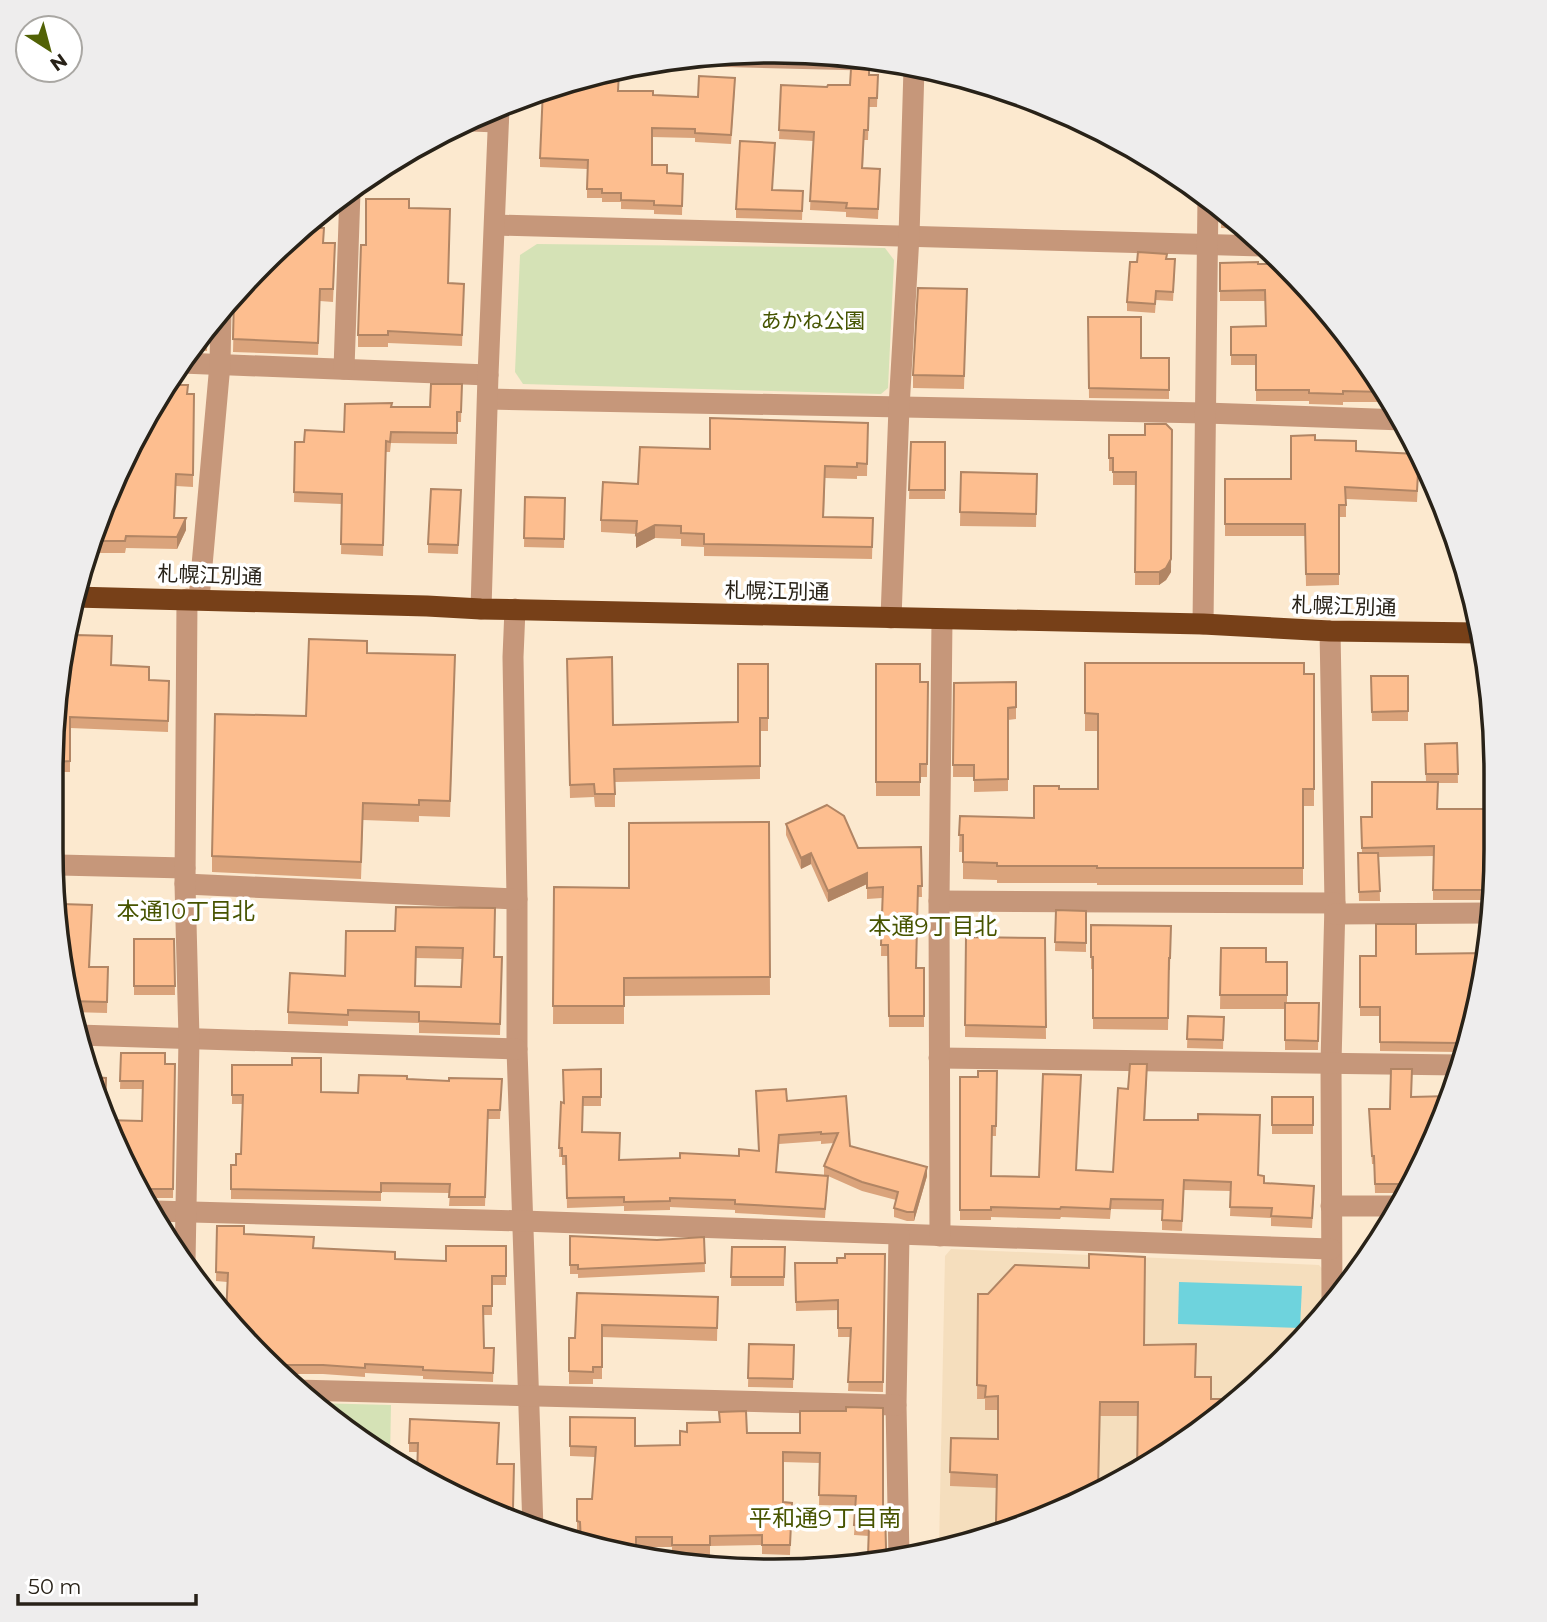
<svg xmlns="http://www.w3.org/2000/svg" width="1547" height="1622" font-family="Montserrat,'Noto Sans JP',sans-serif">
<rect width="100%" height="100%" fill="#fce9cf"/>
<path fill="#f5debd" d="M951,1249L1319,1265L1323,1270L1322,1314L1284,1360L1135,1474L1006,1533L939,1548L945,1256Z"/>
<g fill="#d5e2b6">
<path d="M537,244L885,248L894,260L888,388L881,394L523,384L515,372L520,255Z"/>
<path d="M313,1403L391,1405L390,1459Z"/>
</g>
<path fill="#6ed3dd" d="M1179,1282L1302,1286L1300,1328L1178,1324Z"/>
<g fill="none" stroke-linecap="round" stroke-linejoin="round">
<g stroke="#c6977a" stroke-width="21">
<path d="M708,56L864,60"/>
<path d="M471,121L498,122"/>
<path d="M495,225L1262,246"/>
<path d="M182,363L488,375"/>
<path d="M344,369L350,192"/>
<path d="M488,399L1205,413L1403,420"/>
<path d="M199,599L220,364L221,311"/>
<path d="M481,609L488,375L499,108"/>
<path d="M515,609L513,657L517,899V1049L533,1529"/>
<path d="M891,618L899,408L909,236L914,68"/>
<path d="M1203,624L1208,197"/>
<path d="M1330,631L1335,903L1331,1063L1332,1302"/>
<path d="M59,865L185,868"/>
<path d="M185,884L517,899"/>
<path d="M939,901L1335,903"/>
<path d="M1335,914L1490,913"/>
<path d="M78,1035L517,1049"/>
<path d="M939,1058L1459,1065"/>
<path d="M1331,1206H1398"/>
<path d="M155,1211L522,1221L1331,1249"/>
<path d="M899,1235L896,1405L899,1558"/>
<path d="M940,1236L939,901L942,619"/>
<path d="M185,1263L189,1038L185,884L187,599"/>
<path d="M295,1390L896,1405"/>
</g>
<path stroke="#774018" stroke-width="21" d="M74,597L427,606L481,609L1203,624L1330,631L1479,633"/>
</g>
<g fill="#daa37b" fill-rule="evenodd">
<path d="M869,75H878L877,107H869L868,140H864L863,168L880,169L878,219L846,217V212L810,210L813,141L779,139L781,85L827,87L850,85Z"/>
<path d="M735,87L731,144L695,142V138L652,137V165L667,173L683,174L682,215L654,214V210L621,209V202H602V198H587V169L540,167V158L618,91L653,95L698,97Z"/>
<path d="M775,152L772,190L803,191L802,220L736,218V209Z"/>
<path d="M409,208L448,283L464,296L462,346L388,343V347H358V335L366,245Z"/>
<path d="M1222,208L1244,229L1221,228Z"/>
<path d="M319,228L324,243L335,256L333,302L320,301L318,355L233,352L234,311L231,301L297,230Z"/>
<path d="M1167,259L1175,268L1173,301L1156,300L1155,313L1127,311V302L1137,262Z"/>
<path d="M1220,263L1258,264L1317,297L1392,402H1343V405L1309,404V401H1256V365H1231V327L1265,326V301H1220Z"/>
<path d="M967,289L964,389L913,388V375Z"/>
<path d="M1088,317L1141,358H1169V399L1089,398Z"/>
<path d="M208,325L207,351L190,350L200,333Z"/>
<path d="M462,384L461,422H457V444L391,443L390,452H386L383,556L341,554L342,504L294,502L295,442H304L344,432L391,407H430Z"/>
<path d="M188,394H194L193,487L176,486L175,518L186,530L177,549L126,548L125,553H88L125,453Z"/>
<path d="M868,423L867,476H857V479L825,478L824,517L873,518L872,559L704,556V547L681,546V539L655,538L636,548V534L601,532V520L638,484L710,449Z"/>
<path d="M1109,435H1145L1171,572L1166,580L1159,585H1135L1136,485H1113V471H1109Z"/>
<path d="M1315,440L1419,465L1417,502L1346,499V517H1339V585L1306,586L1305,536H1225V479H1291Z"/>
<path d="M911,442H945V499H909Z"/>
<path d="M961,472L1037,474L1036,527L960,526Z"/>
<path d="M461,490L458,554L428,553V544Z"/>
<path d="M525,497L565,498L564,548L524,547Z"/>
<path d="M112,647L111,665L149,680L169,681L168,732L70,728V772H55L52,726L74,650Z"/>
<path d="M367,653L455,671L450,817L419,816V822L363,820L361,879L212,872V856L306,716Z"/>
<path d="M567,659L613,725L738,722L768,664V731H760V779L615,782V807H595L594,797L570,798Z"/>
<path d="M1085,663L1314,674V806H1303V885H1097V883H997V880L963,879V852H959L960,816L1034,818L1059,789H1098V731H1085Z"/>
<path d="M876,664L920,682H928L927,777H920V796H876Z"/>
<path d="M1371,676H1408V721H1372Z"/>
<path d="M1016,682V719L1008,720V791L974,792V777H953L954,683Z"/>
<path d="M1486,726H1492L1493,765H1487Z"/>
<path d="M1457,743L1458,783H1438V809L1496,849L1491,900H1433V856L1379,857L1380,901H1359L1358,853H1362L1361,817H1372L1426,782L1425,744Z"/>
<path d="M769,822L770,995L624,996V1024H553L554,887L629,888Z"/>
<path d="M786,824L858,848L921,847L922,897H918L916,968H924V1027H889L888,956H881L882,898L867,899V884L828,902L811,864L801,869L786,835Z"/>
<path d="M396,907L494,957H502L500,1035L419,1033V1023L348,1021V1026L288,1024V1012L345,976L395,931ZM416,958L462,959L461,987L415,986Z"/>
<path d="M1056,910L1086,911V952L1055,951Z"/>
<path d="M92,916L89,967H108L107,1013L71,1012L65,990Z"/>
<path d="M1091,925L1171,926L1170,970H1169L1168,1030L1093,1029V969H1091Z"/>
<path d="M966,937L1045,938L1046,1039L965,1037Z"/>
<path d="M134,939H174L175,995H134Z"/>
<path d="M1221,948L1266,962H1287V1003H1319L1318,1050H1285V1009H1220Z"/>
<path d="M1416,954L1482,990L1463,1053L1459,1052L1380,1051V1016H1360V956Z"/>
<path d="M1188,1016L1224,1017L1223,1049L1187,1048Z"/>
<path d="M121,1053L165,1064H175L173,1198H148L106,1125L105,1120L142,1121V1089H120Z"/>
<path d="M232,1065L321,1092L358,1093L407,1079L449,1081L502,1079L500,1119H488L485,1206H449L450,1193L381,1192V1201L231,1199V1165H236L241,1154L243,1104H232Z"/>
<path d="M601,1069V1106H583L582,1132L620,1160L739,1156L759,1151L787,1101L846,1096L850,1146L927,1176L914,1221H907L894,1217V1208L896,1200L862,1191L828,1176L825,1218L735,1213V1210L670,1207V1210L624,1211V1206L567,1208L566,1165H562V1157H559L561,1102L563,1103ZM821,1141V1144L834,1143L824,1166V1175L826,1176L776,1172L779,1144Z"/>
<path d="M997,1071L996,1136H992L991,1176L1039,1177L1077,1170L1113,1172L1128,1089L1147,1074L1145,1120L1259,1175L1264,1183L1314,1195L1312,1228L1271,1226V1218L1230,1216L1231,1191L1184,1190L1182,1231L1162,1230V1210L1111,1209L1110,1219L1061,1217L1060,1219L991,1217V1220H960V1077H978Z"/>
<rect x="1272" y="1097" width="41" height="37"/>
<path d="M1412,1097L1441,1125L1404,1194L1398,1193H1375L1374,1164H1372L1369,1109H1390Z"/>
<path d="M217,1226L244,1234L314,1248L395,1259L446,1261L506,1246V1285H492V1315H483L484,1348H494L493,1382L423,1379V1376L365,1373V1377L323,1374H280L226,1316L227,1282L216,1281Z"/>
<path d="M570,1236L657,1240L704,1237L705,1272L578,1278V1274H570Z"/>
<path d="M732,1247H785L784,1286H731Z"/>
<path d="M885,1254L883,1392L848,1391L851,1337H838V1310L796,1311L795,1263H837L845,1258Z"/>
<path d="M1145,1257L1138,1416H1100L1098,1491L1006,1533L996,1535L997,1488L950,1486L951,1438L998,1439V1410H985V1399H977L978,1294H988L1089,1268Z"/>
<path d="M577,1293L718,1297L717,1341L602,1337V1379H593V1384H569V1338H575Z"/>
<path d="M749,1344L794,1345L793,1388L748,1387Z"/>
<path d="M570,1417L635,1446L680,1445L747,1433H800L883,1509L888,1560L868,1565L869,1536L854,1535L856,1506L819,1505L820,1463L783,1462V1502L792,1503L790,1555L762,1554V1545L710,1546V1555L672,1554V1547H636V1555H634L581,1542L580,1531H577V1499H592L595,1457L570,1456Z"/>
<path d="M499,1423L418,1452H409V1443Z"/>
</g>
<g fill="#b18564">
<path d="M1172,430L1171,572L1166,580L1159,585V572Z"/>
<path d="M186,518V530L177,549V537Z"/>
<path d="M655,525V538L636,548V535Z"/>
<path d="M811,853V864L801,869V858Z"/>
<path d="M867,873V884L828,902V891Z"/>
<path d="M927,1167V1176L914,1221V1212Z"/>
</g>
<g fill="#fdbe8f" stroke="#b18564" stroke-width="2" fill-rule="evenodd">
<path d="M851,69H869V75H878L877,98H869L868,130H864L862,168L880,169L878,209L846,208L847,203L810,201L814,132L779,130L781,85L827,87L828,85H850Z"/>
<path d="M616,72H619L618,91H653V95L698,97L699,76L735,78L731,135L695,133V129L652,128V165H667V173L683,174L682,206L654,205V201L621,200V193H602V189H587L588,160L540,158L543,89Z"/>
<path d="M740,141L775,143L772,190L803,191L802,211L736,209Z"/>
<path d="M366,199H409V208L450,209L448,283L464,284L462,335L388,331V335H358L361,245H366Z"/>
<path d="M1222,208L1235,220H1221Z"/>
<path d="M319,214V228H324L323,243H335L333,289H320L318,343L233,339L234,298L297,230Z"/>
<path d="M1138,252L1167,254L1166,259H1175L1173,292L1156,291L1155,304L1127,302L1130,262H1137Z"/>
<path d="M1258,262V264H1282L1317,297L1385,392L1343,391V394L1309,393V390H1256V355H1231V327L1266,326L1265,290L1220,291V263Z"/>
<path d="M918,288L967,289L964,376L913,375Z"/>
<path d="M1088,317H1141V358H1169V390L1089,388Z"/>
<path d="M207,326V338H197L200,333Z"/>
<path d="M431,384H462L461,412H457V433L391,432L390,442L386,441L383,545L341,544L342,494L294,492L295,442H304L305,430L344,432L345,404L392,403L391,407H430Z"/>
<path d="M168,385H188L187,394H194L193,475L176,474L174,518H186L177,537L126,536L125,541H93L125,453Z"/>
<path d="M710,418L868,423L867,464L857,463V467L825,466L823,517L873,518L872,547L704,544V534L681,533V526L655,525L636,535L637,521L601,520L603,482L638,484L640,447L710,449Z"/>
<path d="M1145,424H1166L1172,430L1171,559L1166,568L1159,572H1135L1136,472H1113V458H1109V435H1145Z"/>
<path d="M1315,435V440L1356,441V451L1418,454L1419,455L1417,491L1345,487L1346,505H1339V574H1306L1305,524H1225V479H1291V436Z"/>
<path d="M911,442H945V490H909Z"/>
<path d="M961,472L1037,474L1036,514L960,512Z"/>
<path d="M431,489L461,490L458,545L428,544Z"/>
<path d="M525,497L565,498L564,539L524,538Z"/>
<path d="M75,635L112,636L111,665L149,667V680L169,681L168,721L70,717V761L54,762L52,726L65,650H74Z"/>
<path d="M309,639L367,641V653L455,655L450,801L419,800V805L363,803L361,862L212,856L215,714L306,716Z"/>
<path d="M612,657L613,725L738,722V664H768V718H760V766L614,769L615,794H595L594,784L570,785L567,659Z"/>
<path d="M1085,663H1304V674H1314V789H1303V868H1097V866H997V863L963,862V835H959L960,816L1034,818V786H1059V789H1098V714L1085,713Z"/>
<path d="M876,664H920V682H928L927,764H920V782H876Z"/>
<path d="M1371,676H1408V711L1372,712Z"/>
<path d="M1016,682V707L1008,708V779L974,780V765H953L954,683Z"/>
<path d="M1486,726H1492L1493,756H1487Z"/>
<path d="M1457,743L1458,774H1426L1425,744Z"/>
<path d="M1372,782H1438L1437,809H1495L1496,849L1492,890H1433L1434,846L1362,848L1361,817H1372Z"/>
<path d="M827,805L844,816L858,848L921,847L922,886H918L916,968H924V1016H889L888,945H881L883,887L867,888V873L828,891L811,853L801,858L786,824Z"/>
<path d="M769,822L770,977L624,978V1006H553L554,887L629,888V823Z"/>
<path d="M1358,853H1378L1380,891L1359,892Z"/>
<path d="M61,904L92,905L89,967H108L107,1002L68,1001L65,990Z"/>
<path d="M396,907L495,908L494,957H502L500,1024L419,1021V1012L348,1010V1015L288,1012L290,973L345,976L346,931H395ZM416,947L463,948L461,987L415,986Z"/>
<path d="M1056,910L1086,911V943L1055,942Z"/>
<path d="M1376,924H1416V954L1486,953L1482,990L1466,1045L1459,1043L1380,1042V1007H1360V956H1376Z"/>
<path d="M1091,925L1171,926L1170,958H1169L1168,1018H1093V957H1091Z"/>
<path d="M966,937L1045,938L1046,1027L965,1025Z"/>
<path d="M134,939H174L175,986H134Z"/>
<path d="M1221,948H1266V962H1287V995H1220Z"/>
<path d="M1285,1003H1319L1318,1041L1285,1040Z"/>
<path d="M1188,1016L1224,1017L1223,1040L1187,1039Z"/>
<path d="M121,1053H165V1064H175L173,1189H143L106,1125L91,1077L106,1078L105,1120L142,1121L143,1081H120Z"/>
<path d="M292,1058H321V1092L358,1093L359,1075L407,1076V1079L449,1081V1078L502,1079L500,1110H488L485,1197H449L450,1184L381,1183V1192L231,1189V1165H236V1154H241L243,1095H232V1065H292Z"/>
<path d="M1130,1064H1147L1144,1120H1198V1114L1260,1115L1258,1175L1264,1176V1183L1314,1186L1312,1218L1271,1216L1272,1208L1230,1207L1231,1182L1184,1180L1182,1221L1162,1220L1163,1200L1111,1199L1110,1209L1061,1207L1060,1209L991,1207V1210H960V1077H978V1071H997L996,1126H992L991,1176L1039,1177L1043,1074L1081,1075L1076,1170L1113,1172L1118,1088L1128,1089Z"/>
<path d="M601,1069V1097H583L582,1132L620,1133L619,1160L680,1158V1153L739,1156V1149L759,1151L756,1091L786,1089L787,1101L846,1096L850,1146L927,1167L914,1212H907L894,1208L898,1192L862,1182L824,1166L838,1133L821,1134V1132L779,1135L776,1172L828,1176L825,1209L735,1204V1200L670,1198V1201L624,1202V1197L567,1198L566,1156H562V1148H559L561,1102L564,1103L563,1070Z"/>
<path d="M1391,1069H1412L1411,1097L1450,1096L1441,1125L1414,1176H1410V1183L1408,1187L1398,1184H1375L1374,1156H1372L1369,1109H1390Z"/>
<rect x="1272" y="1097" width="41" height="28"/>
<path d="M217,1226H244V1234L314,1237L313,1248L395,1252V1259L446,1261V1246H506V1276H492V1306H483L484,1348H494L493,1373L423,1370V1367L365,1364V1368L323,1365H272L226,1316L228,1273L216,1272Z"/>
<path d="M570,1236L657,1240L704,1237L705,1263L578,1269V1265H570Z"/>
<path d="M732,1247H785L784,1277H731Z"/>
<path d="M845,1254H885L883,1382H848L851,1328H838V1300L796,1302L795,1263H837V1258H845Z"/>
<path d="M1089,1254L1145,1257L1144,1345L1196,1344L1195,1377H1211V1399H1233L1137,1473L1138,1402H1100L1098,1491L1030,1522H996L997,1475L950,1472L951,1438L998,1439V1396L985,1397L986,1386L977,1385L978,1294H988L1015,1265L1089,1268Z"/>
<path d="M577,1293L718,1297L717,1328L602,1325V1367H593V1372L569,1371V1338H575Z"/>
<path d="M749,1344L794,1345L793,1379L748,1378Z"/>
<path d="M846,1407L883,1408V1509H885L886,1548L888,1556L868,1555L869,1526L854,1525L856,1496L819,1495L820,1453L783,1452V1502L792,1503L790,1545H762V1535L710,1536V1545H672V1537H636V1545L609,1544V1548L581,1542L580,1522L577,1521V1499H592L596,1447L570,1446V1417L635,1418V1446L680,1445V1431L687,1432V1423L720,1422L719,1412L746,1411L747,1433H800V1411H846Z"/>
<path d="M410,1419L499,1423L497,1464H514L513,1509H514V1521L417,1477L418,1443H409Z"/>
</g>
<g text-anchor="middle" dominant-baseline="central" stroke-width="7" stroke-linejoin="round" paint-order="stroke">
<g font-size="21" fill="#465502" stroke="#fff">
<text x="813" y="320">あかね公園</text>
</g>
<g font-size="21" fill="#282218" stroke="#fff">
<text transform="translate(210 575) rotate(2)">札幌江別通</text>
<text transform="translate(777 591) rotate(1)">札幌江別通</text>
<text transform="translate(1344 606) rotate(2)">札幌江別通</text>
</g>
<g font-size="23" fill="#475400" stroke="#fff">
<text x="186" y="911">本通10丁目北</text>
<text x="933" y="926">本通9丁目北</text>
<text x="825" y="1518">平和通9丁目南</text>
</g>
</g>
<path d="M0 0H1547V1622H0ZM773 63H774A710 710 0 0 1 1484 773V849A710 710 0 0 1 774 1559H773A710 710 0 0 1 63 849V773A710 710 0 0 1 773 63Z" fill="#eeeded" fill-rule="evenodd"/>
<path fill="none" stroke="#282218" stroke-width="3.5" d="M773 63H774A710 710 0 0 1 1484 773V849A710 710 0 0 1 774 1559H773A710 710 0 0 1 63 849V773A710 710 0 0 1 773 63Z"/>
<g transform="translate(49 49) rotate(144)"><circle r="33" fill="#ffffff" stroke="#a9a7a3" stroke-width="2"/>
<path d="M0-5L12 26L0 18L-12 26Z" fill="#526206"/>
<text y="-10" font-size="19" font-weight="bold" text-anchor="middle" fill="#282218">N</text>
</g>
<path d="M18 1594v10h178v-10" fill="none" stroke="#282218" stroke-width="3.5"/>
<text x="28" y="1594" font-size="21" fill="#282218" stroke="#ffffff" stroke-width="5" paint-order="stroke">50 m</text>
</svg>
